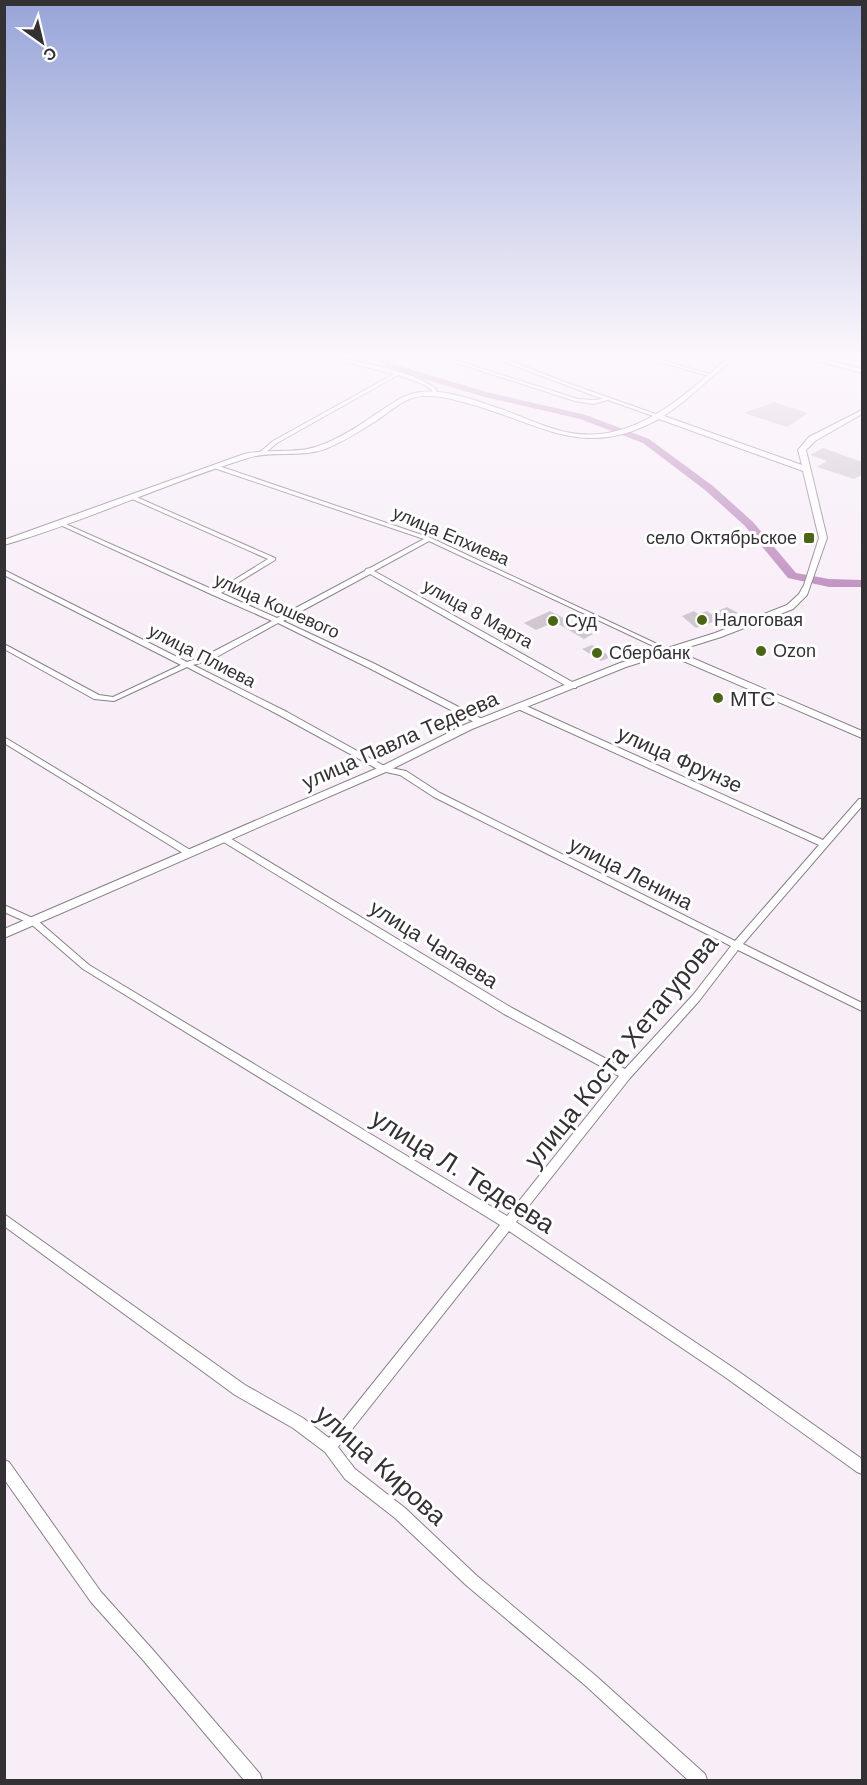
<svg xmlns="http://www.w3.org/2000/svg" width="867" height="1785" font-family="Arial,sans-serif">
<rect width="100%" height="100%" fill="#f8eef8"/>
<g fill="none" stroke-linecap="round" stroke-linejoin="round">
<path fill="#be8ebf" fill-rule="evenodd" d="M373,353H382L393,364L486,392L586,415L649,439L713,486L753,522L796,573L829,579L862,580V587H829L788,578L745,526L705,490L643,443L580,419L481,396L387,368Z"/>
</g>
<g fill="#d0c7d0">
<path d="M774,402L808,413L787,427L744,413Z"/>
<path d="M823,448L862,462V475L854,479L817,467L827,461L810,455Z"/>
<path d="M727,607L738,613L696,628L682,616L694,611L698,614L707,611L711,614Z"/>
<path d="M550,611L571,622L593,634L584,639L555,622L536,630L524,623Z"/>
<path d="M592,645L611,657L601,661L582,649Z"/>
</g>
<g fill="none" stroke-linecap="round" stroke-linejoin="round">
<defs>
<g id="street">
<path d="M307,353H317C349,361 414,369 437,390L435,394H431L432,390L425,385L398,375L277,443L264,454H260V452L273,441L394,374Z"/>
<path d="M425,353H433L578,399L593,400L603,399L507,363L495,353H501L511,361L562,381L664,417L659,418L608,400L593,404L575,401Z"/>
<path d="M627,353H636L713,375L709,376Z"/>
<path d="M216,465L431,538L672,651L668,653L666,652L429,541L374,571L576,684V688H570L370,574L283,621L375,664L484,720V724H478L369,668L278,623L213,659L193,665L287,712L386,767L406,771L440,793L735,941L819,845L518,709V705H524L823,840L859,799H862V806L743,944L862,1003V1011L738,950L699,1001L630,1078L516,1222L735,1369L862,1459V1474L857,1472L725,1377L509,1231L338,1447L355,1469L405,1508L476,1575L596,1676L705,1774L707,1780H688L586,1686L466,1585L395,1518L345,1479L325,1452L293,1428L235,1395L4,1226V1214L245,1385L303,1418L329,1438L500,1225L83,969L31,924L4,912V905L37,920L89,965L507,1216L619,1076L504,1014L222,841L221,839L222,837H228L512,1008L625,1069L693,995L731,946L434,797L400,775L381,771L281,716L187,667L114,701L94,699L4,649V644L99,695L113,697L181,665L4,575V570L187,662L207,655L272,621L213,595L56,523L61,522L216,591L268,559L130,498V496H134L275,558V560L221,593L277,618L365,571L366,569L370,568L424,539L214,468V466Z"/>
<path d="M4,737L192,851L193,853L192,855H186L4,743Z"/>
<path d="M4,1460L9,1462L101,1592L153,1650L260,1774L262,1780H244L143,1660L91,1602L4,1479Z"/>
</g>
<g id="secondary">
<path d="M733,353H740L683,402L664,416L802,465L798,450L809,437L860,411L862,410V414L815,441L806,450L827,538L807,595L793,609L721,637L676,651L862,731V738L667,654L626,667L472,729L388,771L4,938V929L380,767L464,725L620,663L715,633L787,605L799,594L804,585L819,538L803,471L659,419C586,459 547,427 477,406C460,401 441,395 424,396C406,396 391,411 376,421C360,431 343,442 325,449C300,458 273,450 248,458C166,483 87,521 4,545V540L244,454C270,448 297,455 321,445C340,438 357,427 373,416C389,406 402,394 421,392C447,389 477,401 501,409C524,417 547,429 571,433C637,444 687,393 733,353Z"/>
<path d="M789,353H801L862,369V373Z"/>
</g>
</defs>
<use href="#street" stroke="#888088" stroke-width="2"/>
<use href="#secondary" stroke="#888088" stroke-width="2"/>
<use href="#street" fill="#fff" fill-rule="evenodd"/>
<use href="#secondary" fill="#fff" fill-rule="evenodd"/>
</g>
<linearGradient id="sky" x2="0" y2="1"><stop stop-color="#97a5d8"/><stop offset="0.59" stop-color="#fcf7fc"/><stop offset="1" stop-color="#fcf7fc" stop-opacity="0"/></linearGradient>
<rect width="867" height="603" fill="url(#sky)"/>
<g fill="#4b6516" stroke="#fff" stroke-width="2">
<rect x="803" y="532" width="12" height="12" rx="3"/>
<circle cx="702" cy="620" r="6"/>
<circle cx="553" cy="621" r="6"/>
<circle cx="761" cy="651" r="6"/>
<circle cx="597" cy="653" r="6"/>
<circle cx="718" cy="698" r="6"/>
</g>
<g text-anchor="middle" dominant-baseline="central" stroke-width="6" stroke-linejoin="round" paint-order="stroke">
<g font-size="18" fill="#343134" stroke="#fff">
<text transform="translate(451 536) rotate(23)">улица Епхиева</text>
<text transform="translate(277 606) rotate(24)">улица Кошевого</text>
<text transform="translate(478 614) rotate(29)">улица 8 Марта</text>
<text transform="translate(202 656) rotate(27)">улица Плиева</text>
</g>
<g font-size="18" fill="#343134" stroke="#fff" text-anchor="start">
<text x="797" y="538" text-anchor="end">село Октябрьское</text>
<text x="714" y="620">Налоговая</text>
<text x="565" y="621">Суд</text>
<text x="773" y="651">Ozon</text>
<text x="609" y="653">Сбербанк</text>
</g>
<g font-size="21" fill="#343134" stroke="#fff" text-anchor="start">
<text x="730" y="698">МТС</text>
</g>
<g font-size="21" fill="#343134" stroke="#fff">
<text transform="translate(400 740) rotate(-24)">улица Павла Тедеева</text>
<text transform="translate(680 759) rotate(24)">улица Фрунзе</text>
<text transform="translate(631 873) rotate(27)">улица Ленина</text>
<text transform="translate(434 944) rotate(32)">улица Чапаева</text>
</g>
<g font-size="26" fill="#343134" stroke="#fff">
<text transform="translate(621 1051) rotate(-51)">улица Коста Хетагурова</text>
<text transform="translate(463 1171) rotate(32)">улица Л. Тедеева</text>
<text transform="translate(381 1465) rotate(42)">улица Кирова</text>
</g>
</g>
<rect width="867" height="1785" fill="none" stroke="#343134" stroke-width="12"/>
<g transform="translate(42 42) rotate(146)" stroke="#ffffff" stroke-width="4.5" paint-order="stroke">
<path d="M0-4.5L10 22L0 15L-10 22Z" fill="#343134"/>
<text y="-9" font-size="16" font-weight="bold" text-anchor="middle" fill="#343134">С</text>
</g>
</svg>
